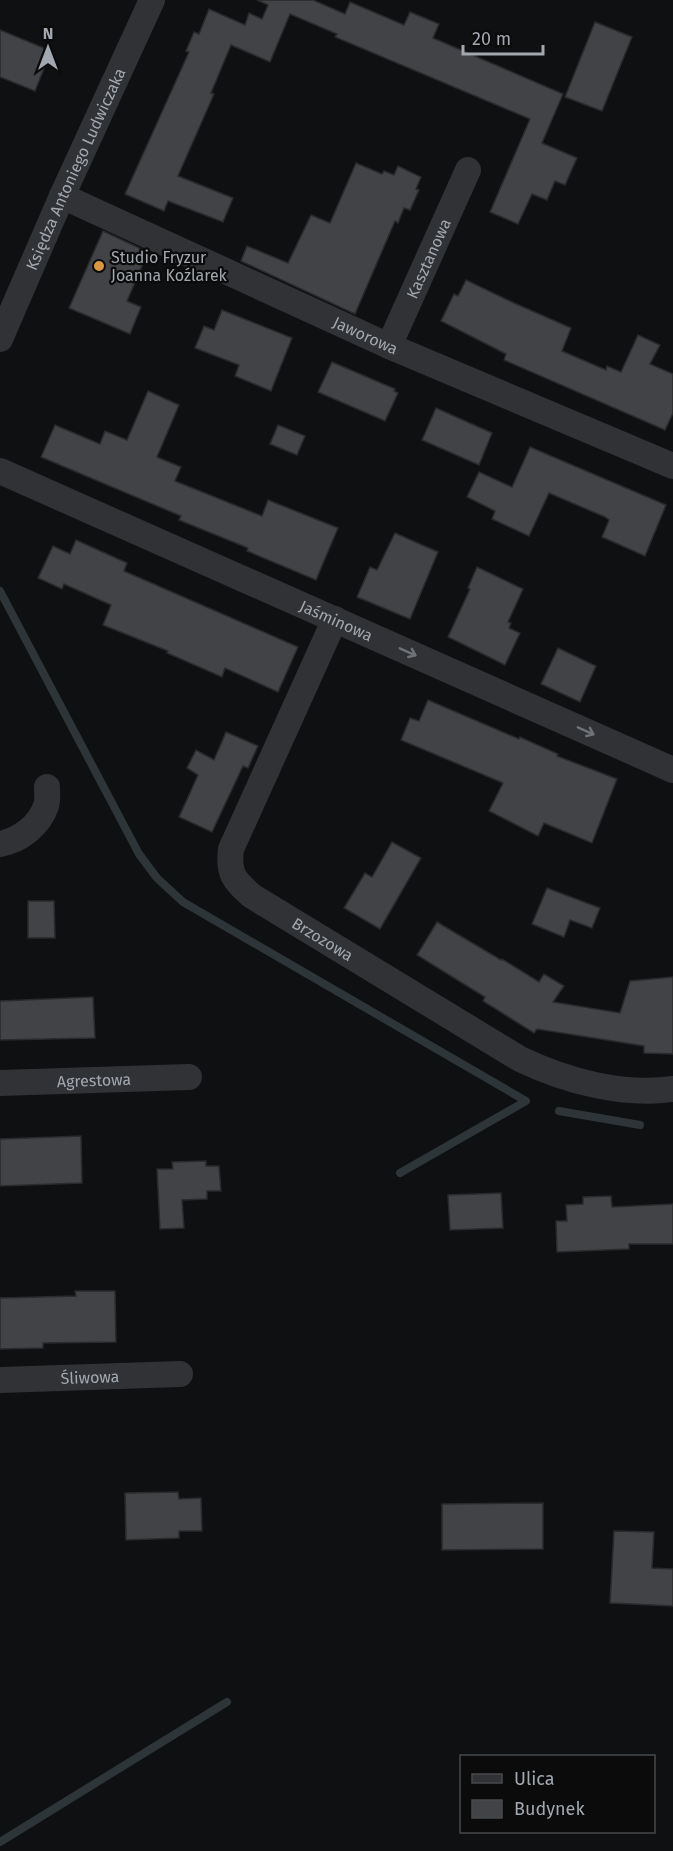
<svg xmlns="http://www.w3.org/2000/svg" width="673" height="1851" font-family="'Fira Sans',sans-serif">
<rect width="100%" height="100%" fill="#0f1011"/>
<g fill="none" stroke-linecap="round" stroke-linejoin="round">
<g stroke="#2d3539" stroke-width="8">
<path d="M0,591L139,854L157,878L183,902L526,1101L400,1173"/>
<path d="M559,1111L640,1125"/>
<path d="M0,1842L227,1702"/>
</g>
</g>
<g fill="#414346" stroke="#2a2a2c" stroke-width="1.5">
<path d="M257,0H313L345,14L350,2L404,25L410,12L439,24L433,38L563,94L542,143L577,158L565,185L555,181L547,200L532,194L518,224L490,212L530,119L335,37L337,34L290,14L270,62L231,45L211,93L214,94L178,176L233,198L223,222L168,201L164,211L125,194L189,52L186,51L194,32L199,34L209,9L245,25L249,13L262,19L268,5Z"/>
<path d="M595,22L632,37L602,111L565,97Z"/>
<path d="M0,30L51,51L35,91L0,77Z"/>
<path d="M356,163L382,174L384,171L394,175L398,166L421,177L416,189L419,190L410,210L404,208L398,223L395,221L355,314L241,261L247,246L288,263L311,215L330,223Z"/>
<path d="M103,231L148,252L127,301L141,307L130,334L69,308Z"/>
<path d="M466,280L514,303L571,328L562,351L606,370L607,366L621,372L638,335L660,345L650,364L673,374V413L665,430L504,360L506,354L441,321L454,294L458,296Z"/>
<path d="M222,310L292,338L271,391L235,376L239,365L195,348L204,326L214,330Z"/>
<path d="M332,362L395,389L394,391L398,393L385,421L318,392Z"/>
<path d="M148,391L179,405L157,457L181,467L175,481L262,516L268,500L338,528L316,580L247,551L248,548L179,520L181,516L41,457L55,425L100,444L105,431L127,440Z"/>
<path d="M436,408L492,433L479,465L422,440Z"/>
<path d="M278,425L305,436L297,455L270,444Z"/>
<path d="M530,447L666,505L645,556L602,537L609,520L605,517L549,493L529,536L492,519L495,511L467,497L479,472L512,487Z"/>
<path d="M395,533L438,552L410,619L357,597L370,567L377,570Z"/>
<path d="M76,540L127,563L124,571L298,647L278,692L225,668L222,677L167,653L168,651L103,625L111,605L64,584L62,589L38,578L53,546L70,554Z"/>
<path d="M477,567L523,589L508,622L511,623L509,628L520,633L505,665L448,637L470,589L468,588Z"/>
<path d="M558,648L596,666L580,702L541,684Z"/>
<path d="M428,700L519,739L520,737L558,754L557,756L617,779L592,843L544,823L538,836L489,811L503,783L401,740L410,718L419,721Z"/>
<path d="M226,732L258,746L248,768L243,766L212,832L179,817L198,775L187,768L196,750L214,760Z"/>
<path d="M392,842L421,858L380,929L344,908L365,873L372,877Z"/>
<path d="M547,888L600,908L592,928L570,920L564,937L532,924Z"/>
<path d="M28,901H54L55,938H28Z"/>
<path d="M437,922L501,960L502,959L539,982L544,974L564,986L553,1002L620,1013L630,981L673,977V1054L644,1053V1046L537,1029L534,1033L483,1001L485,997L417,955Z"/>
<path d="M93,997L95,1038L0,1040V1001Z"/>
<path d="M81,1136L82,1183L0,1186V1139Z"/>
<path d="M206,1161V1166H219L221,1191H207V1199L182,1200L184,1228L160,1229L157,1169H173L172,1162Z"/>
<path d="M501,1193L503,1228L450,1230L448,1195Z"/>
<path d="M611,1196L612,1207L673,1204V1244H629V1249L557,1252L556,1221H567L566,1205L583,1204V1197Z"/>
<path d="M75,1291H115L116,1342L43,1343V1348L0,1349V1298L76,1296Z"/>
<path d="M178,1492L179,1499L201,1498L202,1531H179V1538L126,1540L125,1493Z"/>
<path d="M543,1503V1549L442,1550V1504Z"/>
<path d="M614,1531L654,1532L652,1568L673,1569V1606L610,1603Z"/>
</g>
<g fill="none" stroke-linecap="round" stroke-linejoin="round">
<g stroke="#313235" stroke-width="26">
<path id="s1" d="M62,196L389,346L673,466"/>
<path id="s2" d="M0,339L62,196L152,0"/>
<path id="s3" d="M389,346L468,170"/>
<path id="s4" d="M0,471L673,770"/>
<path id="s5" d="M335,619L231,849C228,874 234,880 252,896L520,1059C566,1081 622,1096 673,1089"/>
<path d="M0,844C20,840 39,826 46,806C48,801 47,793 47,787"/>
<path id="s6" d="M0,1083L189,1077"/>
<path id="s7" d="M0,1380L180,1374"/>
</g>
</g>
<defs><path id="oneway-shaft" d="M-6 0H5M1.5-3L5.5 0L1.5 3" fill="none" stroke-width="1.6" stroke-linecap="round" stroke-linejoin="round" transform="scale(1.5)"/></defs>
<g stroke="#6f7379">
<use href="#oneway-shaft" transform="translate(408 652) rotate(24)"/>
<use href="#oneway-shaft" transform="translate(586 731) rotate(24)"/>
</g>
<circle fill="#db973d" stroke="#0b0b0b" stroke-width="2" cx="99" cy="266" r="6"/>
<g text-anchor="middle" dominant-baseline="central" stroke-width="4.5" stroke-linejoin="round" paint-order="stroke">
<g font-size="16" fill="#a2a8b0" stroke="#0b0b0b">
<text stroke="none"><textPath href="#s2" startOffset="186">Księdza Antoniego Ludwiczaka</textPath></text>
<text stroke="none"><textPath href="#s3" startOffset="96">Kasztanowa</textPath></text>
<text stroke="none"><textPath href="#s1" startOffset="334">Jaworowa</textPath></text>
<text stroke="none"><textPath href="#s4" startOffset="368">Jaśminowa</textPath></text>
<text stroke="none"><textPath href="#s5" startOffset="390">Brzozowa</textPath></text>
<text stroke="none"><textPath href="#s6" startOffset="94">Agrestowa</textPath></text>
<text stroke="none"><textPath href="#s7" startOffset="90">Śliwowa</textPath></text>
</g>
<g font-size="16" fill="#a2a8b0" stroke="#0b0b0b" text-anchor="start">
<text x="111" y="257">Studio Fryzur<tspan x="111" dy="18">Joanna Koźlarek</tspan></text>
</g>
</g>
<rect x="460" y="1755" width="195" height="78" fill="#0b0b0b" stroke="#474a4d" stroke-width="1.5"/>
<rect x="472" y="1774" width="30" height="9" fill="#313235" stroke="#474a4d" stroke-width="1.5"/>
<text x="514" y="1785" font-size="18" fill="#a2a8b0">Ulica</text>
<rect x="472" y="1800" width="30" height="18" fill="#414346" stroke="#474a4d" stroke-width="1.5"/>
<text x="514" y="1815" font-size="18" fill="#a2a8b0">Budynek</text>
<g transform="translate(48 48)" stroke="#0b0b0b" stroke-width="4.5" paint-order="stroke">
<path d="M0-4.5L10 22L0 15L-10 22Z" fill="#a2a8b0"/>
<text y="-9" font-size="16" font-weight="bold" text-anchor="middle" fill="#a2a8b0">N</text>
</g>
<path d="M463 45v9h80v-9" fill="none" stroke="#a2a8b0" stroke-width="3"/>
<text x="472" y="45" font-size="18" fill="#a2a8b0" stroke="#0b0b0b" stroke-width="4.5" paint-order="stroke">20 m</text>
</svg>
